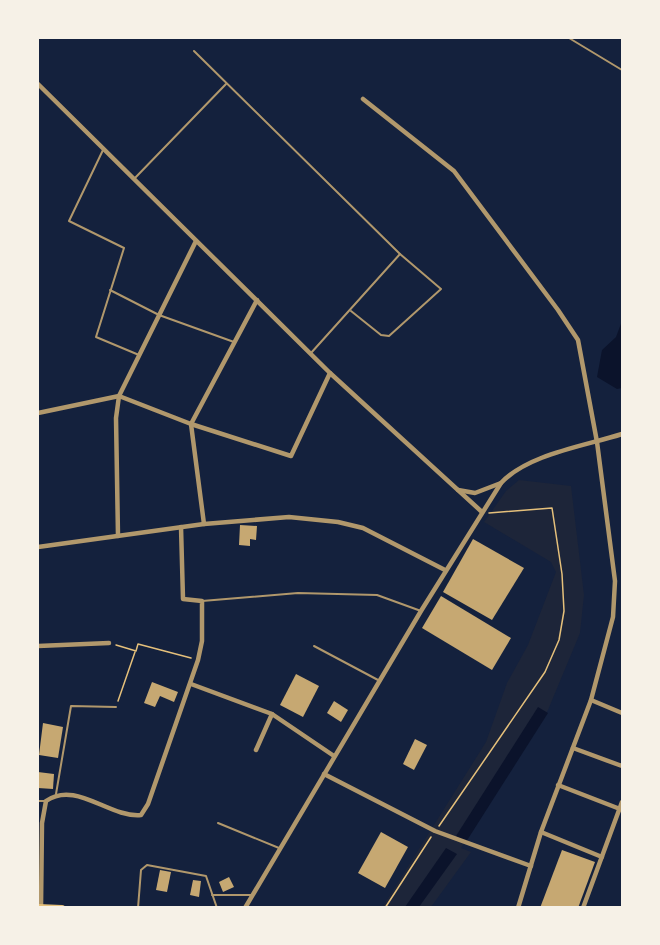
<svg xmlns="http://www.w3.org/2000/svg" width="660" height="945" font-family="'Roboto Condensed',sans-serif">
<rect width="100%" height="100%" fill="#14213d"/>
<path fill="#1d2539" d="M519,480L571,486L584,595L580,633L548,710L461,848L471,852L431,907L382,908L486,742L507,683L528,645L556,572L551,562L484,522L506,491Z"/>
<g fill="#0b132b">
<path d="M622,321V388L617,389L597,377L602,350L616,337Z"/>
<path d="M538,707L548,713L466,842L456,836Z"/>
<path d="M446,848L457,854L419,907H405Z"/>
</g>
<g fill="#c6a872">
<path d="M240,525L257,526L256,540L250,539V546L239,545Z"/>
<path d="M473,539L524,568L492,620L443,592Z"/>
<path d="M441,596L511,638L492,670L422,628Z"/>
<path d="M296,674L319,686L303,717L280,705Z"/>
<path d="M152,682L178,692L174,702L160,696L155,707L144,703Z"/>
<path d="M334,701L348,710L341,722L327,713Z"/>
<path d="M43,723L63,727L58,758L39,755Z"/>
<path d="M415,739L427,745L414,770L403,764Z"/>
<path d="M38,772L54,774L53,789L38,788Z"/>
<path d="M381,832L408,847L385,888L358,873Z"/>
<path d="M562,850L595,862L578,908H540Z"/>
<path d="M160,870L171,872L167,892L156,890Z"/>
<path d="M229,877L234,887L223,892L219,882Z"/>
<path d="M193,880L201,881L199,897L190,895Z"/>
</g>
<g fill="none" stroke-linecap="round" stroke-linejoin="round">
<g stroke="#e5c07b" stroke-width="1.5">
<path d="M116,645L136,651L138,644L191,658"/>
<path d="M118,701L135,652"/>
<path d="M439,826L545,672L559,640L564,611L562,574L552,508L489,513"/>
<path d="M385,908L431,837"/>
</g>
<g stroke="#b1986c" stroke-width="2">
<path d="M569,38L622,70"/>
<path d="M194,51L400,254L441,289L389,336L381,335L351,311"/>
<path d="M103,150L69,221L124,248L96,337L139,355"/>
<path d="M134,179L226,84"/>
<path d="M110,290L159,315L234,342"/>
<path d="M311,353L400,254"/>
<path d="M202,601L298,593L377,595L421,611"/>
<path d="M314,646L378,680"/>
<path d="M56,794L71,706L116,707"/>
<path d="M38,801H46"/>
<path d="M218,823L279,848"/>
<path d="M212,895H252"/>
<path d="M138,908L141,870L147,865L206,876L217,908"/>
</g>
<g stroke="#b1986c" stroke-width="4.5">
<path d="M38,84L330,373L482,512"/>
<path d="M363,99L454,171L558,310L578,340L597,442L615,581L613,617L591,700L541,832L518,908"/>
<path d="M38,413L119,396L191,424L291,456L330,373"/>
<path d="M458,490L475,493L501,483"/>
<path d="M204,524L191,424L257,300"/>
<path d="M118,536L116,418L119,396L196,241"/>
<path d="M38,547L204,524L289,517L338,522L363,528L445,570"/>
<path d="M38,646L109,643"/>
<path d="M191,684L272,714L334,756"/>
<path d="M591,700L622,713"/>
<path d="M573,748L622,766"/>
<path d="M256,750L272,714"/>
<path d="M324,774L435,831L531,866"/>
<path d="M558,785L620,809"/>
<path d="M541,832L602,857"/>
<path d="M41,907L42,823L46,801C76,780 109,818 141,815L148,804L198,660L202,641V601L183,599L181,527"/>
<path d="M245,908L421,611L501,483C528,454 585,446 622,434"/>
<path d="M583,908L622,802"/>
</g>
<path stroke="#e5c07b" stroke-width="6" d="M38,907L62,908"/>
</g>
<rect width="660" height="945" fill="none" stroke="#f6f1e7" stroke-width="78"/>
</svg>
